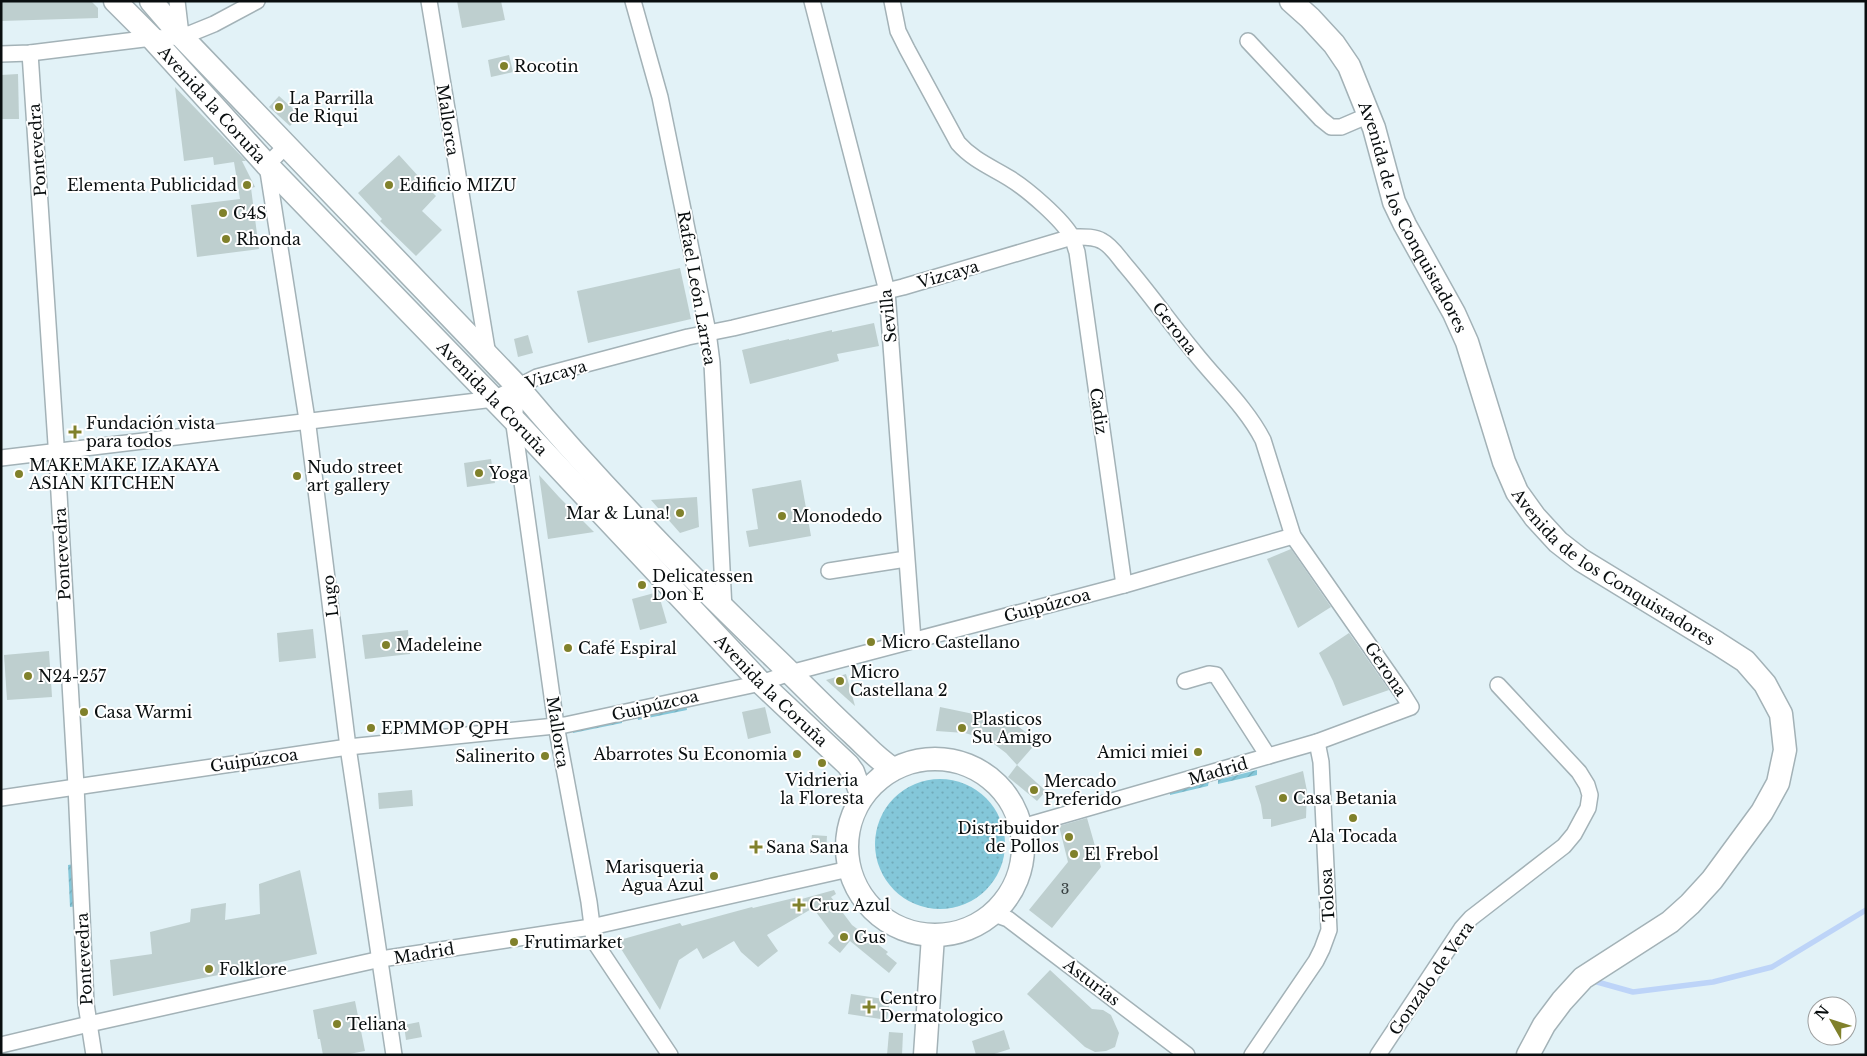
<svg xmlns="http://www.w3.org/2000/svg" width="1867" height="1056" font-family="'Libre Baskerville',serif">
<defs>
<pattern id="grass-dots" width="8" height="8" patternUnits="userSpaceOnUse" patternTransform="scale(1.25)"><rect width="8" height="8" fill="#84c7d9"/><path d="M2 2h.1M6 6h.1" fill="none" stroke="#71aab9" stroke-width="1.8" stroke-linecap="round"/></pattern>
<pattern id="garden-furrows" width="10" height="10" patternUnits="userSpaceOnUse" patternTransform="scale(1.25)"><rect width="10" height="10" fill="#84c7d9"/><path d="M-1 1l2-2M0 10L10 0M9 11l2-2" fill="none" stroke="#71aab9"/></pattern>
</defs>
<rect width="100%" height="100%" fill="#e2f2f7"/>
<circle fill="url(#grass-dots)" cx="940" cy="844" r="65"/>
<g fill="url(#garden-furrows)">
<path d="M686,703L687,710L638,720L637,714Z"/>
<path d="M622,716V723L573,733V728Z"/>
<path d="M1257,770V775L1218,784V780Z"/>
<path d="M1209,781L1208,786L1170,795V790Z"/>
<path d="M74,864L77,906L70,907L68,865Z"/>
</g>
<g fill="none" stroke-linecap="round" stroke-linejoin="round">
<path stroke="#bdd4f8" stroke-width="5.5" d="M1590,980L1633,992L1713,982L1772,967L1866,910"/>
</g>
<g fill="#becfcf">
<path d="M1,1H91L98,8V18L1,21Z"/>
<path d="M457,1H501L505,20L462,28Z"/>
<path d="M509,55L513,72L491,77L488,60Z"/>
<path d="M18,74L19,119H1V75Z"/>
<path d="M175,87L246,161H242L255,187L251,188L259,249L197,257L191,205L240,199L234,162L214,165L213,157L184,161Z"/>
<path d="M279,96L300,115L290,126L269,107Z"/>
<path d="M399,155L419,177L418,178L436,196L422,211L442,230L416,256L380,221L382,219L358,193Z"/>
<path d="M680,268L691,319L588,343L577,291Z"/>
<path d="M874,323L879,346L837,354L839,361L750,384L742,350L789,339V340L832,330V332Z"/>
<path d="M528,335L533,353L518,357L514,339Z"/>
<path d="M491,459L495,483L467,487L464,463Z"/>
<path d="M539,475L559,497L594,532L548,539Z"/>
<path d="M801,480L811,536L749,547L746,531L758,529L752,489Z"/>
<path d="M697,497L699,527L680,533L651,500Z"/>
<path d="M1291,549L1331,607L1298,628L1267,559Z"/>
<path d="M658,592L667,623L640,630L632,599Z"/>
<path d="M313,629L316,658L279,662L277,633Z"/>
<path d="M408,630L410,654L365,659L362,635Z"/>
<path d="M1349,633L1389,690L1343,706L1333,681L1319,653Z"/>
<path d="M49,651L52,697L7,700L4,655Z"/>
<path d="M846,674L855,706L826,680Z"/>
<path d="M765,707L771,733L748,739L742,712Z"/>
<path d="M940,707L1012,722L1038,741L1017,765L1006,753L994,744L978,737L965,733L936,731Z"/>
<path d="M1017,765L1046,791L1037,801L1008,777Z"/>
<path d="M1303,771L1307,791L1306,818L1271,827V819H1263L1261,805L1255,786Z"/>
<path d="M412,790L413,806L379,809L378,793Z"/>
<path d="M1087,818L1101,867L1052,928L1029,910L1068,862L1059,826Z"/>
<path d="M812,835L827,836L826,853L810,852Z"/>
<path d="M300,870L317,954L263,966L113,996L110,960L152,954L150,932L190,922L191,909L226,903L225,920L260,914L259,884Z"/>
<path d="M834,890L836,894L831,897L852,925L888,952L886,954L897,963L889,973L850,941L840,953L828,943L834,936L813,908L767,935L778,951L758,967L741,952L734,941L703,959L697,948L679,960L660,1010L616,941L680,923L682,926L752,907L753,908L798,897V900Z"/>
<path d="M1050,970L1092,1009L1103,1010L1111,1015L1119,1033L1115,1047L1106,1051L1095,1052L1085,1047L1027,994Z"/>
<path d="M851,994L890,1000L887,1020L848,1014Z"/>
<path d="M355,1001L365,1051L344,1055H323L320,1039H318L313,1010Z"/>
<path d="M419,1022L422,1037L406,1040L404,1025Z"/>
<path d="M1004,1030L1010,1049L991,1055H976L972,1041Z"/>
<path d="M889,1032L903,1033L902,1055H887Z"/>
</g>
<g fill="none" stroke-linecap="round" stroke-linejoin="round">
<defs>
<g id="street">
<path d="M177,1L181,35"/>
<path d="M429,1L488,355"/>
<path d="M633,1L660,97L708,332L712,363L724,610"/>
<path d="M812,1L887,291L913,640"/>
<path d="M892,1L898,31L907,49L958,143C973,160 991,167 1009,178C1027,189 1062,219 1072,237C1074,241 1075,247 1077,252L1124,585"/>
<path d="M1248,41L1321,119L1331,127H1341L1369,115"/>
<path d="M30,53L57,459L76,786L86,1004L94,1055"/>
<path d="M1,54L30,53L152,38L182,37L214,24L257,1"/>
<path d="M286,146L267,165L308,426L348,747L394,1055"/>
<path d="M517,386L514,425L556,725L589,902L594,941L670,1055"/>
<path d="M1,458L494,399L537,377L688,337L733,328L903,287L1072,237C1082,237 1094,236 1102,241C1112,246 1119,258 1126,266C1150,294 1171,324 1195,353C1218,382 1246,407 1263,440L1293,536L1401,691L1411,707L1317,742L1022,827"/>
<path d="M829,571L906,559"/>
<path d="M1185,681L1209,674L1216,675L1268,756"/>
<path d="M1,798L348,747L565,725L761,683L790,673L1124,585L1293,536"/>
<path d="M994,914L1008,919L1187,1055"/>
<path d="M1,1045L89,1024L381,959L591,927L849,869"/>
<path d="M1252,1055L1316,961L1322,949L1329,930L1321,762L1317,742"/>
<path d="M1378,1055L1462,928L1471,918L1564,846L1574,834L1588,808L1590,795L1587,785L1579,772L1498,685"/>
</g>
<g id="secondary">
<path id="s1" d="M115,1L152,38L267,165L517,423L761,683L848,765L853,772L862,797"/>
<path d="M151,1L182,37L517,386C598,483 686,573 777,660C803,685 827,710 853,734C867,747 876,758 893,769"/>
<path id="s2" d="M1291,1L1310,18L1334,44L1349,66L1374,128L1394,202L1405,225L1454,313L1467,342L1504,462L1517,492L1535,517L1558,542L1581,560L1717,643L1745,661L1765,684L1781,714L1785,750L1778,783L1762,812L1712,880L1690,904L1670,922L1583,978L1562,1001L1544,1025L1528,1055"/>
<circle cx="935" cy="847" r="88"/>
<path d="M925,1055L933,936"/>
</g>
</defs>
<use href="#street" stroke="#a3b2b7" stroke-width="18"/>
<use href="#secondary" stroke="#a3b2b7" stroke-width="25"/>
<use href="#street" stroke="#fff" stroke-width="15"/>
<use href="#secondary" stroke="#fff" stroke-width="22"/>
</g>
<g fill="#80812b" stroke="#fff" stroke-width="2">
<circle cx="504" cy="66" r="5"/>
<circle cx="279" cy="107" r="5"/>
<circle cx="247" cy="185" r="5"/>
<circle cx="389" cy="185" r="5"/>
<circle cx="223" cy="213" r="5"/>
<circle cx="226" cy="239" r="5"/>
<path d="M72.5 424.5h5v5h5v5h-5v5h-5v-5h-5v-5h5z"/>
<circle cx="479" cy="473" r="5"/>
<circle cx="19" cy="474" r="5"/>
<circle cx="297" cy="476" r="5"/>
<circle cx="680" cy="513" r="5"/>
<circle cx="782" cy="516" r="5"/>
<circle cx="642" cy="585" r="5"/>
<circle cx="871" cy="642" r="5"/>
<circle cx="386" cy="645" r="5"/>
<circle cx="568" cy="648" r="5"/>
<circle cx="28" cy="676" r="5"/>
<circle cx="840" cy="681" r="5"/>
<circle cx="84" cy="712" r="5"/>
<circle cx="371" cy="728" r="5"/>
<circle cx="962" cy="728" r="5"/>
<circle cx="1198" cy="752" r="5"/>
<circle cx="797" cy="754" r="5"/>
<circle cx="545" cy="756" r="5"/>
<circle cx="822" cy="763" r="5"/>
<circle cx="1034" cy="790" r="5"/>
<circle cx="1283" cy="798" r="5"/>
<circle cx="1353" cy="818" r="5"/>
<circle cx="1069" cy="837" r="5"/>
<path d="M753.5 839.5h5v5h5v5h-5v5h-5v-5h-5v-5h5z"/>
<circle cx="1074" cy="854" r="5"/>
<circle cx="714" cy="876" r="5"/>
<path d="M796.5 897.5h5v5h5v5h-5v5h-5v-5h-5v-5h5z"/>
<circle cx="844" cy="937" r="5"/>
<circle cx="514" cy="942" r="5"/>
<circle cx="209" cy="969" r="5"/>
<path d="M866.5 999.5h5v5h5v5h-5v5h-5v-5h-5v-5h5z"/>
<circle cx="337" cy="1024" r="5"/>
</g>
<g text-anchor="middle" dominant-baseline="central" stroke-width="4" stroke-linejoin="round" paint-order="stroke">
<g font-size="14" fill="#363e3f">
<text x="1065" y="889">3</text>
</g>
<g font-size="16" fill="#090e0f" stroke="#fff" text-anchor="start">
<text x="514" y="66">Rocotin</text>
<text x="289" y="98">La Parrilla<tspan x="289" dy="18">de Riqui</tspan></text>
<text x="237" y="185" text-anchor="end">Elementa Publicidad</text>
<text x="399" y="185">Edificio MIZU</text>
<text x="233" y="213">G4S</text>
<text x="236" y="239">Rhonda</text>
<text x="86" y="423">Fundación vista<tspan x="86" dy="18">para todos</tspan></text>
<text x="29" y="465">MAKEMAKE IZAKAYA<tspan x="29" dy="18">ASIAN KITCHEN</tspan></text>
<text x="307" y="467">Nudo street<tspan x="307" dy="18">art gallery</tspan></text>
<text x="489" y="473">Yoga</text>
<text x="670" y="513" text-anchor="end">Mar &amp; Luna!</text>
<text x="792" y="516">Monodedo</text>
<text x="652" y="576">Delicatessen<tspan x="652" dy="18">Don E</tspan></text>
<text x="881" y="642">Micro Castellano</text>
<text x="396" y="645">Madeleine</text>
<text x="578" y="648">Café Espiral</text>
<text x="850" y="672">Micro<tspan x="850" dy="18">Castellana 2</tspan></text>
<text x="38" y="676">N24-257</text>
<text x="94" y="712">Casa Warmi</text>
<text x="972" y="719">Plasticos<tspan x="972" dy="18">Su Amigo</tspan></text>
<text x="381" y="728">EPMMOP QPH</text>
<text x="1188" y="752" text-anchor="end">Amici miei</text>
<text x="787" y="754" text-anchor="end">Abarrotes Su Economia</text>
<text x="535" y="756" text-anchor="end">Salinerito</text>
<text x="822" y="780" text-anchor="middle">Vidrieria<tspan x="822" dy="18">la Floresta</tspan></text>
<text x="1044" y="781">Mercado<tspan x="1044" dy="18">Preferido</tspan></text>
<text x="1293" y="798">Casa Betania</text>
<text x="1059" y="828" text-anchor="end">Distribuidor<tspan x="1059" dy="18">de Pollos</tspan></text>
<text x="1353" y="836" text-anchor="middle">Ala Tocada</text>
<text x="766" y="847">Sana Sana</text>
<text x="1084" y="854">El Frebol</text>
<text x="704" y="867" text-anchor="end">Marisqueria<tspan x="704" dy="18">Agua Azul</tspan></text>
<text x="809" y="905">Cruz Azul</text>
<text x="854" y="937">Gus</text>
<text x="524" y="942">Frutimarket</text>
<text x="219" y="969">Folklore</text>
<text x="880" y="998">Centro<tspan x="880" dy="18">Dermatologico</tspan></text>
<text x="347" y="1024">Teliana</text>
</g>
<g font-size="16" fill="#090e0f" stroke="#fff">
<text stroke="none"><textPath href="#s1" startOffset="142">Avenida la Coruña</textPath></text>
<text transform="translate(448 120) rotate(81)">Mallorca</text>
<text transform="translate(37 150) rotate(-94)">Pontevedra</text>
<text stroke="none"><textPath href="#s2" startOffset="252">Avenida de los Conquistadores</textPath></text>
<text transform="translate(948 274) rotate(-16)">Vizcaya</text>
<text transform="translate(697 288) rotate(80)">Rafael León Larrea</text>
<text transform="translate(888 316) rotate(-96)">Sevilla</text>
<text transform="translate(1175 328) rotate(52)">Gerona</text>
<text transform="translate(556 374) rotate(-17)">Vizcaya</text>
<text stroke="none"><textPath href="#s1" startOffset="548">Avenida la Coruña</textPath></text>
<text transform="translate(1099 411) rotate(82)">Cadiz</text>
<text transform="translate(62 554) rotate(-93)">Pontevedra</text>
<text stroke="none"><textPath href="#s2" startOffset="671">Avenida de los Conquistadores</textPath></text>
<text transform="translate(330 596) rotate(-97)">Lugo</text>
<text transform="translate(1047 605) rotate(-15)">Guipúzcoa</text>
<text transform="translate(1386 669) rotate(56)">Gerona</text>
<text stroke="none"><textPath href="#s1" startOffset="952">Avenida la Coruña</textPath></text>
<text transform="translate(655 705) rotate(-13)">Guipúzcoa</text>
<text transform="translate(558 732) rotate(81)">Mallorca</text>
<text transform="translate(254 760) rotate(-8)">Guipúzcoa</text>
<text transform="translate(1218 771) rotate(-16)">Madrid</text>
<text transform="translate(1327 895) rotate(-93)">Tolosa</text>
<text transform="translate(424 953) rotate(-9)">Madrid</text>
<text transform="translate(84 959) rotate(-93)">Pontevedra</text>
<text transform="translate(1431 978) rotate(-55)">Gonzalo de Vera</text>
<text transform="translate(1092 982) rotate(37)">Asturias</text>
</g>
</g>
<rect width="1867" height="1056" fill="none" stroke="#090e0f" stroke-width="5"/>
<g transform="translate(1832 1021) rotate(309)"><circle r="24" fill="#ffffff" stroke="#9d9f9f"/>
<path d="M0-4L9 19L0 12L-9 19Z" fill="#80812b"/>
<text y="-8" font-size="14" font-weight="bold" text-anchor="middle" fill="#090e0f">N</text>
</g>
</svg>
